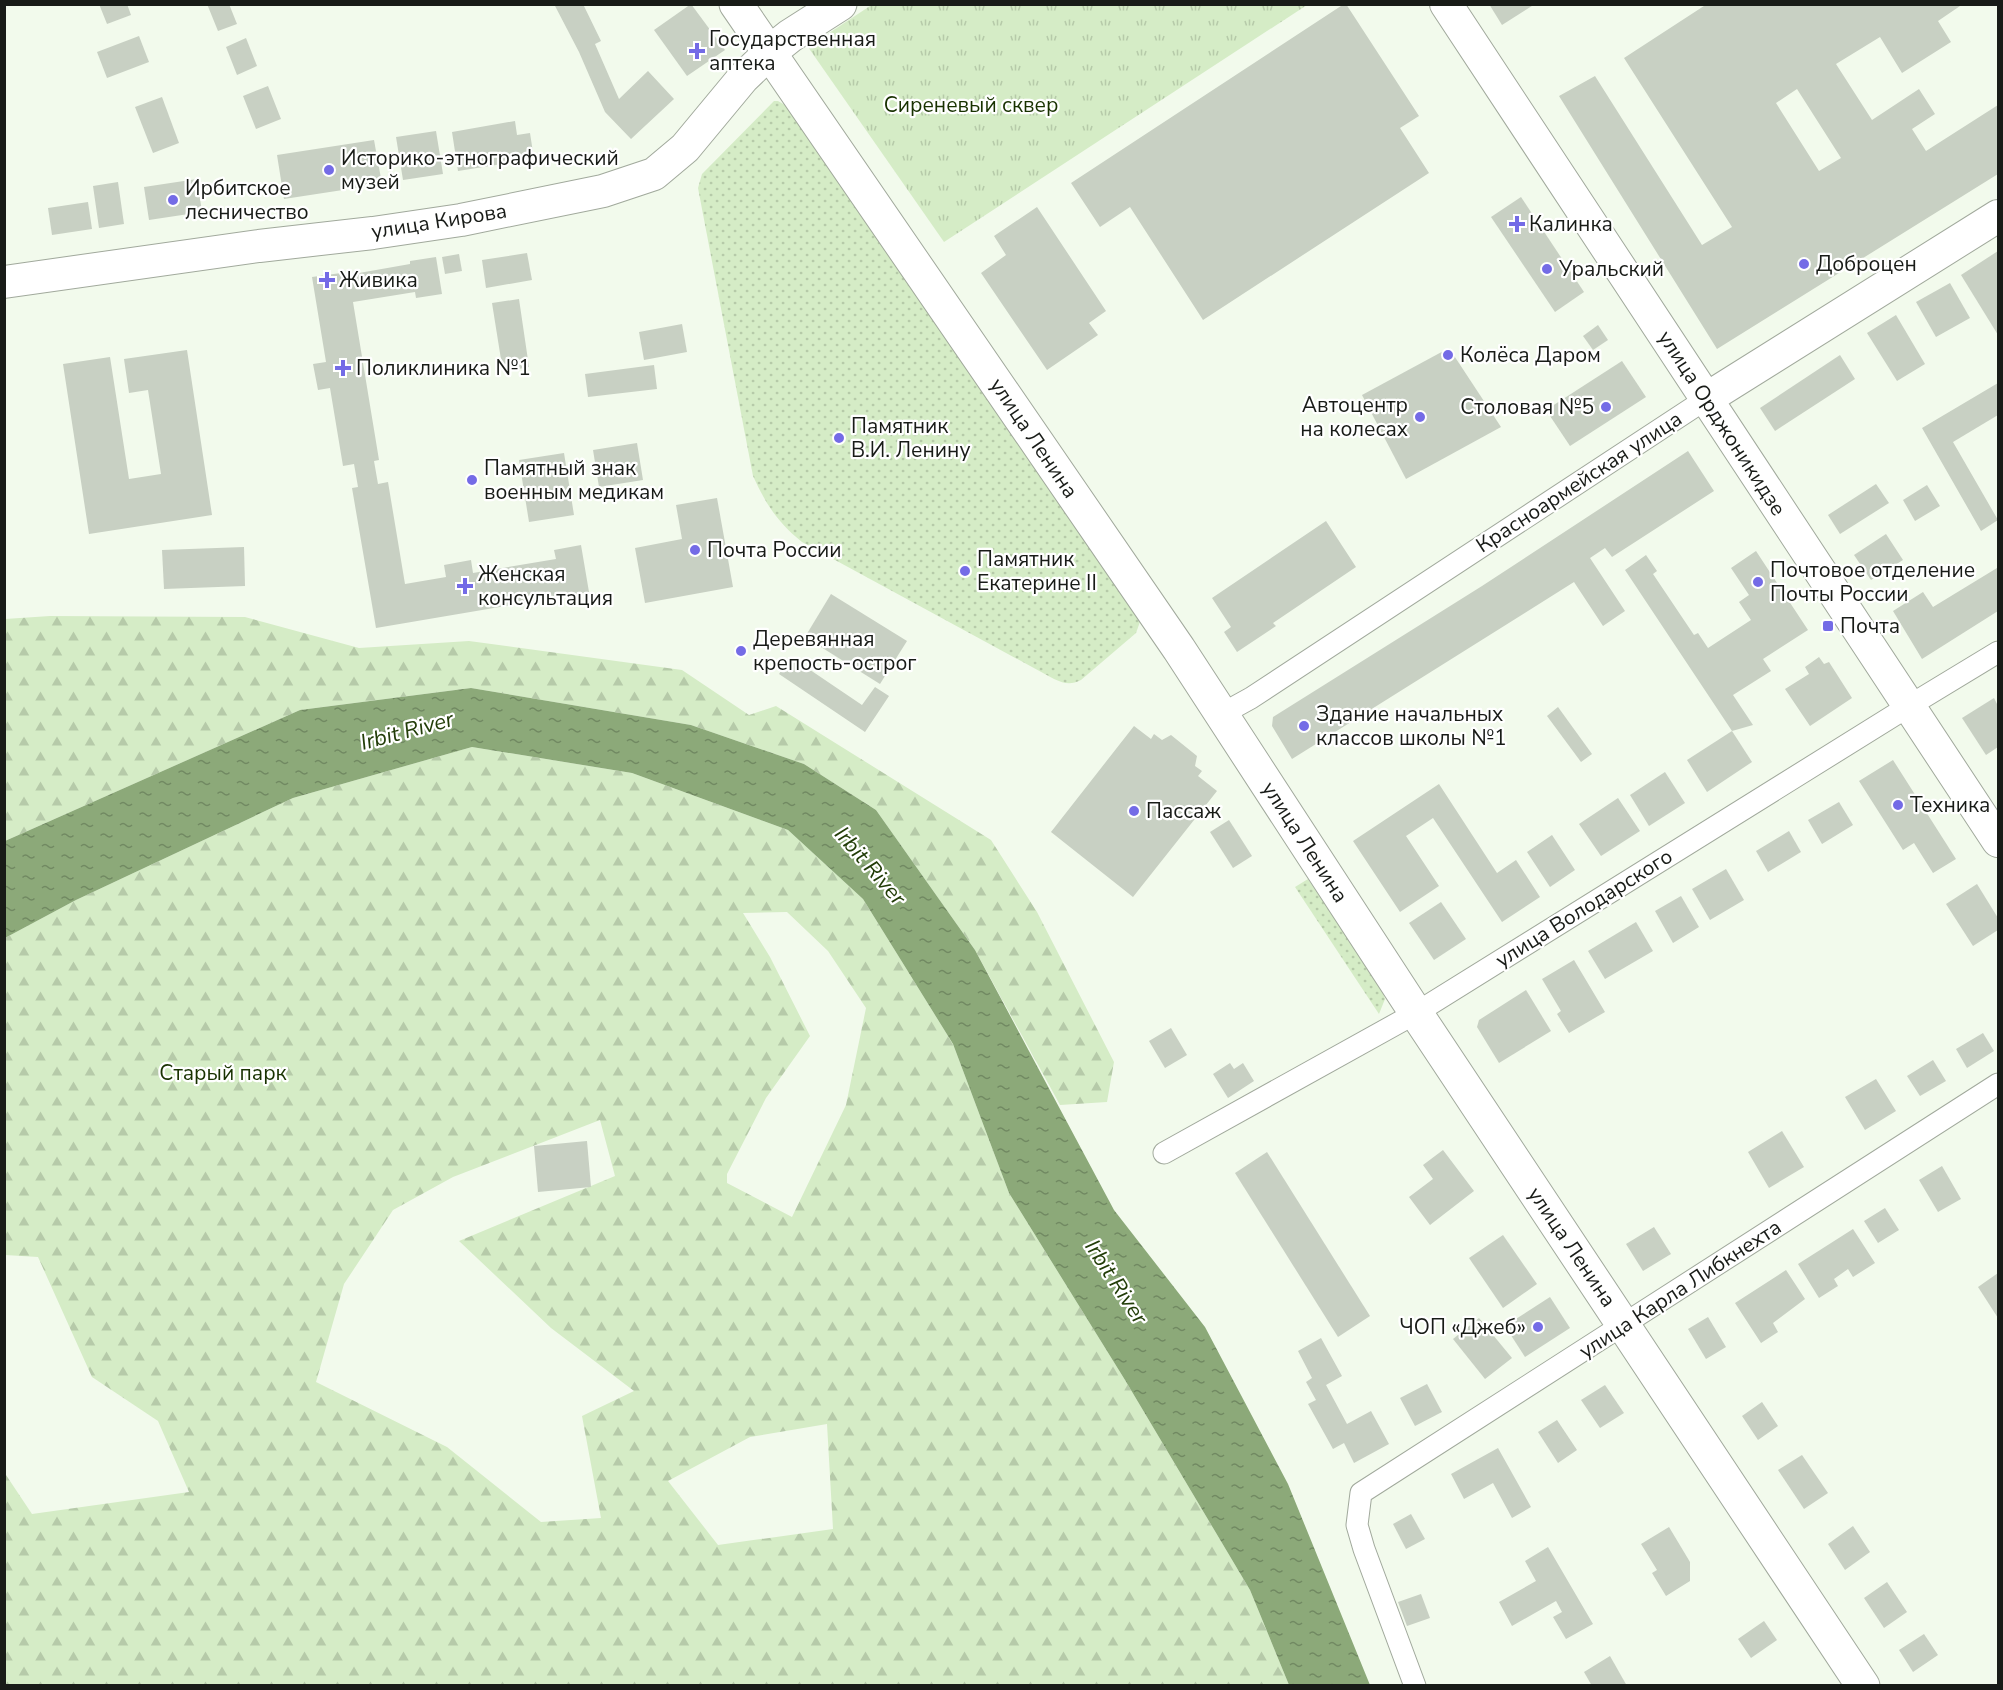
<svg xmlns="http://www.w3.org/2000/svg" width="2003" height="1690" font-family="'Nunito Sans',sans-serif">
<defs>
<pattern id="grass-dots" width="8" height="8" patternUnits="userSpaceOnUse" patternTransform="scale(1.5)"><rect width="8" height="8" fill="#d5ecc6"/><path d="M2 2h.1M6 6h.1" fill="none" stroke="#b6caa9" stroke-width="1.8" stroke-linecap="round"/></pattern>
<pattern id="forest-firs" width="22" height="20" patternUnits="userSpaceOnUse" patternTransform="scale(1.5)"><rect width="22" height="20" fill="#d5ecc6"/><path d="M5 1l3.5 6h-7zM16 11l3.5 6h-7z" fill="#b6caa9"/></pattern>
<pattern id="park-tufts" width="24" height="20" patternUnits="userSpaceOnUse" patternTransform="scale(1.5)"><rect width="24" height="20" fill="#d5ecc6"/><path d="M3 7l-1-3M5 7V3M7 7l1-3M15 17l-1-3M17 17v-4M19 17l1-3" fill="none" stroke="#b6caa9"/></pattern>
<pattern id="water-ripples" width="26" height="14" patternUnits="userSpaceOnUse" patternTransform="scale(1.5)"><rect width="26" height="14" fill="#8ca979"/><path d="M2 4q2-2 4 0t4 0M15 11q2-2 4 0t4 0" fill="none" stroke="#718962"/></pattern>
</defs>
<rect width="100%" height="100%" fill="#f2faec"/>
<g fill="url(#grass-dots)">
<path d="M774,101H778L785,105L1141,619L1136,633L1081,680C1071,685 1065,684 1054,679L802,542C777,522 766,504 753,476L698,188L702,174Z"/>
<path d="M1308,879L1381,987L1385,999L1379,1014L1295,887Z"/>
</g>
<g fill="url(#forest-firs)" fill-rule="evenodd">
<path d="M50,616L245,617L359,648L469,641L682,670L749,715L776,706L991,840L1037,912L1114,1062L1107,1102L1060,1105L975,950L876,810L804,764L691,725L471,688L300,710L5,841V619Z"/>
<path d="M472,747L632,773L788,830L863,899L953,1044L1009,1193L1125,1380L1250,1590L1289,1685H5L4,1472L32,1514L189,1492L158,1421L92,1377L38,1257L5,1255V938L76,900L293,798ZM787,912L828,951L866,1008L846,1105L792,1217L727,1183V1174L766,1098L810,1036L770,957L743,913ZM600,1120L615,1176L459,1241L551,1328L634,1391L582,1416L601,1518L541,1522L447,1447L316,1382L344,1284L393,1210L453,1177ZM827,1424L833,1529L718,1545L668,1481L750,1437Z"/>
</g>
<path fill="url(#park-tufts)" d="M873,4H1307V5L944,242L808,47Z"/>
<path fill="url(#water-ripples)" d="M471,688L691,725L804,764L876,810L975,950L1114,1210L1205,1327L1288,1484L1370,1685H1289L1250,1590L1125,1380L1009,1193L953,1044L863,899L788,830L632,773L472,747L293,798L76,900L5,938V841L300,710Z"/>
<g fill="#c8d0c3" fill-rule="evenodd">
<path d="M99,4H127L131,15L107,24Z"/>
<path d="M207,4H229L237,24L218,31Z"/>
<path d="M554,4H583L601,41L595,44L619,99L648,71L674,99L631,139L605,112L579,52Z"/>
<path d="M691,4L725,50L687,76L654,30Z"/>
<path d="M1344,4H1346L1419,116L1400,128L1429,173L1203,320L1130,207L1100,227L1071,183Z"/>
<path d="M1489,4H1535L1502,25Z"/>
<path d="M1707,4H1963L1938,21L1951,42L1902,73L1880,37L1836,64L1872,120L1919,89L1935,114L1912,129L1926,151L1998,105V174L1717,349L1559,96L1595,76L1702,245L1732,227L1624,58ZM1797,89L1841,158L1819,171L1776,103Z"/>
<path d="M139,36L149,62L107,78L97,52Z"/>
<path d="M246,38L257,66L237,75L226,47Z"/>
<path d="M268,86L281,119L256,129L243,96Z"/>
<path d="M162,97L179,143L153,153L135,107Z"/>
<path d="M515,121L517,135L530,133L534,159L458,171L452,132Z"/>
<path d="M436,131L443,174L403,180L396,137Z"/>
<path d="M374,140L382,184L284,199L277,155Z"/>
<path d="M197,179L202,212L149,220L144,187Z"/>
<path d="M118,182L124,224L99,228L93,186Z"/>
<path d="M1521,197L1584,292L1555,312L1491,217Z"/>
<path d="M88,202L92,229L52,235L48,208Z"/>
<path d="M1037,207L1106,311L1089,323L1098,335L1047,370L981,273L1006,255L994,236Z"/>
<path d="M1998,251V335L1961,275Z"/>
<path d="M527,253L532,280L486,288L482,260Z"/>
<path d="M459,254L462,271L445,274L442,257Z"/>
<path d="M436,257L442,294L416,298L415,292L353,302L379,460L374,461L378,484L388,482L405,584L446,577L444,565L471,560L473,573L556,559L554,550L581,545L589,592L376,628L352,488L358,487L354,464L343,466L330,388L318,390L313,364L326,362L312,277L341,273L342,276L410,264V261Z"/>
<path d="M1950,283L1970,318L1936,337L1916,302Z"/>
<path d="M519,299L529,367L503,372L492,303Z"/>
<path d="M1896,315L1925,364L1897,381L1867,333Z"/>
<path d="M682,324L687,352L644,360L639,332Z"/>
<path d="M1598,325L1608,340L1593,350L1583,336Z"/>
<path d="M1449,348L1501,427L1406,479L1362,395Z"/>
<path d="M187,350L212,515L89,534L63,364L110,357L129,479L161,474L148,390L129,393L124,359Z"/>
<path d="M1840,355L1855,379L1775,431L1760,408Z"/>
<path d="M1622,361L1646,397L1570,446L1546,410Z"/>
<path d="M654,365L657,389L588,397L585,374Z"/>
<path d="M1998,383V415L1953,442L1998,520L1981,531L1922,428Z"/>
<path d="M637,443L643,480L599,487L593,450Z"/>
<path d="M1688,451L1714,491L1612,557L1605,548L1590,558L1625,611L1603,626L1574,582L1292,759L1272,726L1273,717L1482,586Z"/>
<path d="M564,453L574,515L529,522L519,460Z"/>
<path d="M1876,484L1889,503L1840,534L1828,515Z"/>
<path d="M1927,485L1940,506L1915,521L1903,500Z"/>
<path d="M717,498L733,587L645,603L635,548L682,539L676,505Z"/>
<path d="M1326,521L1356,567L1273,623L1276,626L1237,652L1224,632L1231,627L1212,598Z"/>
<path d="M1886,534L1903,560L1871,580L1854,555Z"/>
<path d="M244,547L245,586L164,589L162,550Z"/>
<path d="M1756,551L1808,630L1763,659L1771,671L1733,695L1753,725L1732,731L1625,570L1646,555L1657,571L1653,574L1694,635L1698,633L1708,648L1751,620L1739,602L1749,595L1731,568Z"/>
<path d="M1997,568L1998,571V611L1922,659L1893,611L1923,592L1933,607Z"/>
<path d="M831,594L907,641L880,684L805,637Z"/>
<path d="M791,657L862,705L875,687L889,696L865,732L779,674Z"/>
<path d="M1819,657L1824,664L1829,662L1852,698L1810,726L1785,689L1809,674L1805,667Z"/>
<path d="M1994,698L1998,706V747L1986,755L1962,718Z"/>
<path d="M1558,707L1592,754L1581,762L1547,716Z"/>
<path d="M1134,726L1151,739L1154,734L1162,740L1171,735L1197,756L1195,766L1202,771L1198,776L1217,791L1133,897L1051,832Z"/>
<path d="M1732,731L1752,762L1707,792L1687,760Z"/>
<path d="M1893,760L1956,859L1933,873L1914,843L1903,850L1859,781Z"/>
<path d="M1665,772L1685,803L1649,826L1630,795Z"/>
<path d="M1439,784L1497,873L1516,860L1540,897L1502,922L1433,818L1406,836L1439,886L1400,912L1353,841Z"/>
<path d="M1618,798L1640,831L1601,856L1579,824Z"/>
<path d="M1839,802L1853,825L1822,844L1808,820Z"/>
<path d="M1229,820L1252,856L1233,868L1210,832Z"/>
<path d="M1789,831L1801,852L1768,872L1756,851Z"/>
<path d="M1552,835L1575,870L1550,887L1527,852Z"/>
<path d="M1726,869L1744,900L1710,920L1692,889Z"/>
<path d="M1977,884L1998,918V930L1973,946L1946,904Z"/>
<path d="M1681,896L1699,927L1673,943L1655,911Z"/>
<path d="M1441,902L1466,939L1434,960L1409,923Z"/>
<path d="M1636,922L1653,951L1605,979L1588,951Z"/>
<path d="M1574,960L1605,1012L1569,1033L1557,1014L1561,1011L1542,979Z"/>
<path d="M1526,990L1551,1031L1499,1063L1477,1027L1479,1020Z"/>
<path d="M1171,1028L1187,1055L1165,1068L1149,1041Z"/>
<path d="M1983,1033L1994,1051L1967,1068L1956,1049Z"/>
<path d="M1933,1060L1946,1081L1920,1096L1907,1076Z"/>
<path d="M1230,1063L1234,1069L1243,1063L1254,1081L1228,1098L1213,1074Z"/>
<path d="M1876,1079L1896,1111L1865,1130L1845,1097Z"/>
<path d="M1782,1131L1804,1167L1769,1188L1748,1152Z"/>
<path d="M587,1141L591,1187L538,1192L534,1146Z"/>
<path d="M1443,1150L1474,1191L1430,1225L1409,1197L1433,1179L1423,1165Z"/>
<path d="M1267,1152L1370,1316L1338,1337L1235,1173Z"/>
<path d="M1942,1166L1961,1199L1938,1212L1919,1180Z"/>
<path d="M1885,1208L1899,1230L1878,1243L1864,1221Z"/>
<path d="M1654,1227L1671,1254L1643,1271L1626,1244Z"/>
<path d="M1853,1229L1875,1263L1853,1277L1848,1269L1834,1279L1838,1286L1819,1298L1798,1264Z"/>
<path d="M1503,1235L1537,1284L1503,1308L1469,1258Z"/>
<path d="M1786,1270L1805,1299L1773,1323L1778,1332L1761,1343L1735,1303Z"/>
<path d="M1998,1273V1318L1978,1287Z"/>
<path d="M1550,1297L1570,1328L1525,1357L1505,1326Z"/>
<path d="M1708,1317L1726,1347L1706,1359L1688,1329Z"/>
<path d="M1479,1318L1512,1358L1485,1379L1453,1339Z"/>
<path d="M1321,1338L1342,1376L1326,1385L1347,1424L1371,1411L1389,1444L1354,1463L1344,1443L1333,1449L1308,1404L1316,1400L1306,1382L1312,1378L1298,1351Z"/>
<path d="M1427,1384L1442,1412L1415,1426L1400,1398Z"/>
<path d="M1605,1385L1624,1413L1600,1428L1581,1400Z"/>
<path d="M1762,1402L1778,1426L1758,1440L1742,1416Z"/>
<path d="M1557,1420L1577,1450L1558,1463L1538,1432Z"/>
<path d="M1498,1448L1531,1507L1512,1518L1493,1483L1464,1499L1451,1474Z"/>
<path d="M1802,1455L1828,1493L1804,1509L1778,1470Z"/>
<path d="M1411,1514L1425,1539L1406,1549L1393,1524Z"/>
<path d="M1853,1526L1870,1552L1845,1570L1828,1544Z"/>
<path d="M1669,1527L1690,1562V1581L1666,1596L1652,1573L1657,1570L1641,1544Z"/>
<path d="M1548,1547L1593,1624L1566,1639L1553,1617L1562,1612L1556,1601L1512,1626L1499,1602L1536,1581L1525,1561Z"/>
<path d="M1887,1582L1907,1612L1884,1628L1864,1598Z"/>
<path d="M1421,1594L1430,1618L1407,1626L1398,1602Z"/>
<path d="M1764,1621L1777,1640L1751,1658L1738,1639Z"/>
<path d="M1924,1634L1938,1655L1913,1672L1899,1650Z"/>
<path d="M1610,1656L1627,1686H1592L1584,1672Z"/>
</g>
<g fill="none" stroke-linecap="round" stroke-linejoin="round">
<defs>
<g id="street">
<path d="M1222,714L1251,698L1706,399"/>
<path d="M1164,1153L1416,1013L1909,706L1998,652"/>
<path d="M1415,1686L1364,1549L1357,1525L1361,1493L1998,1084"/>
</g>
<g id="secondary">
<path d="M1446,4L1998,841"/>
<path d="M4,282L259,246L373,233L461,220L603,191L654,174L685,148L743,78L770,52"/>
<path d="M1706,399L1998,216"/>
</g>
<g id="primary">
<path d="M736,4L1179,649L1416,1013L1863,1686"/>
<path d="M770,52L790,36L840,4"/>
</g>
</defs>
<use href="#street" stroke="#a1a99c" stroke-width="23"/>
<use href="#secondary" stroke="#a1a99c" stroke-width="34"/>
<use href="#primary" stroke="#a1a99c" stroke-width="35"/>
<use href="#street" stroke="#fff" stroke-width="21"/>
<use href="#secondary" stroke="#fff" stroke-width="32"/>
<use href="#primary" stroke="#fff" stroke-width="33"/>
</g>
<g fill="#746be6" stroke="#fff" stroke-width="2">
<path d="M694 42h6v6h6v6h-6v6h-6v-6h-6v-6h6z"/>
<circle cx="329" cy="170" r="6"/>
<circle cx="173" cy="200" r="6"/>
<path d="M1514 215h6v6h6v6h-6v6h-6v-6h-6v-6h6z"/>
<circle cx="1804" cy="264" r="6"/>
<circle cx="1547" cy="269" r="6"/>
<path d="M324 271h6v6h6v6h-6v6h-6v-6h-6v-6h6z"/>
<circle cx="1448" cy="355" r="6"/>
<path d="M340 359h6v6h6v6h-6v6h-6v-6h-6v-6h6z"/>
<circle cx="1606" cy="407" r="6"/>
<circle cx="1420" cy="417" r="6"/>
<circle cx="839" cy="438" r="6"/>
<circle cx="472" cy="480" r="6"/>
<circle cx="695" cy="550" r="6"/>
<circle cx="965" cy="571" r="6"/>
<circle cx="1758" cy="582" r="6"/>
<path d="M462 577h6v6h6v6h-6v6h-6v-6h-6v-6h6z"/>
<rect x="1822" y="620" width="12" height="12" rx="3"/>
<circle cx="741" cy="651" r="6"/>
<circle cx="1304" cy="726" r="6"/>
<circle cx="1898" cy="805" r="6"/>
<circle cx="1134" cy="811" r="6"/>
<circle cx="1538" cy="1327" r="6"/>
</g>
<g text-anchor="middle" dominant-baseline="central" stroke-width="4.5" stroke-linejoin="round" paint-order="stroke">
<g font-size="21" fill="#181b17" stroke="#fff" text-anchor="start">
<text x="709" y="39">Государственная<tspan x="709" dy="24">аптека</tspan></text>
<text x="341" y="158">Историко-этнографический<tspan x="341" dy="24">музей</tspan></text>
<text x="185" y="188">Ирбитское<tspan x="185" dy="24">лесничество</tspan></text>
<text x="1529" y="224">Калинка</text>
<text x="1816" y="264">Доброцен</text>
<text x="1559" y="269">Уральский</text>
<text x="339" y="280">Живика</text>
<text x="1460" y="355">Колёса Даром</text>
<text x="356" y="368">Поликлиника №1</text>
<text x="1408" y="405" text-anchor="end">Автоцентр<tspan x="1408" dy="24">на колесах</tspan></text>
<text x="1594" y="407" text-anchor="end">Столовая №5</text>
<text x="851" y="426">Памятник<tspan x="851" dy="24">В.И. Ленину</tspan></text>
<text x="484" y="468">Памятный знак<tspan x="484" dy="24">военным медикам</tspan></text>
<text x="707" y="550">Почта России</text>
<text x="977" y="559">Памятник<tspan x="977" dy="24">Екатерине II</tspan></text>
<text x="1770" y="570">Почтовое отделение<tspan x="1770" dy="24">Почты России</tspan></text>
<text x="478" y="574">Женская<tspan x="478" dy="24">консультация</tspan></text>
<text x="1840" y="626">Почта</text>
<text x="753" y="639">Деревянная<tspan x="753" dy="24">крепость-острог</tspan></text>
<text x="1316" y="714">Здание начальных<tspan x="1316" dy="24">классов школы №1</tspan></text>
<text x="1910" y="805">Техника</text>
<text x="1146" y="811">Пассаж</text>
<text x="1526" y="1327" text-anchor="end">ЧОП «Джеб»</text>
</g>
<g font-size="21" fill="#183200" stroke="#fff">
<text x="971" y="105">Сиреневый сквер</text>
<text x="223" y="1073">Старый парк</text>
</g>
<g font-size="21" fill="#181b17" stroke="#fff">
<text transform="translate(439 221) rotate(-9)">улица Кирова</text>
<text transform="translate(1722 423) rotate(57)">улица Орджоникидзе</text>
<text transform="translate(1034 438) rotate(56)">улица Ленина</text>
<text transform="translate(1579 482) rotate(-33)">Красноармейская улица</text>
<text transform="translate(1305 842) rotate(57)">улица Ленина</text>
<text transform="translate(1584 908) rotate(-32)">улица Володарского</text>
<text transform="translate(1572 1247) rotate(56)">улица Ленина</text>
<text transform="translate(1680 1289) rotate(-33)">улица Карла Либкнехта</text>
</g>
<g font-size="22" font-style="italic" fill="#223d08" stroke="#fff">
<text transform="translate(407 731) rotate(-15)">Irbit River</text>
<text transform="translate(870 866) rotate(49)">Irbit River</text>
<text transform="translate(1116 1282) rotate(57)">Irbit River</text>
</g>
</g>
<rect width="2003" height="1690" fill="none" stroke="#181b17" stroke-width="12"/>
</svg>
